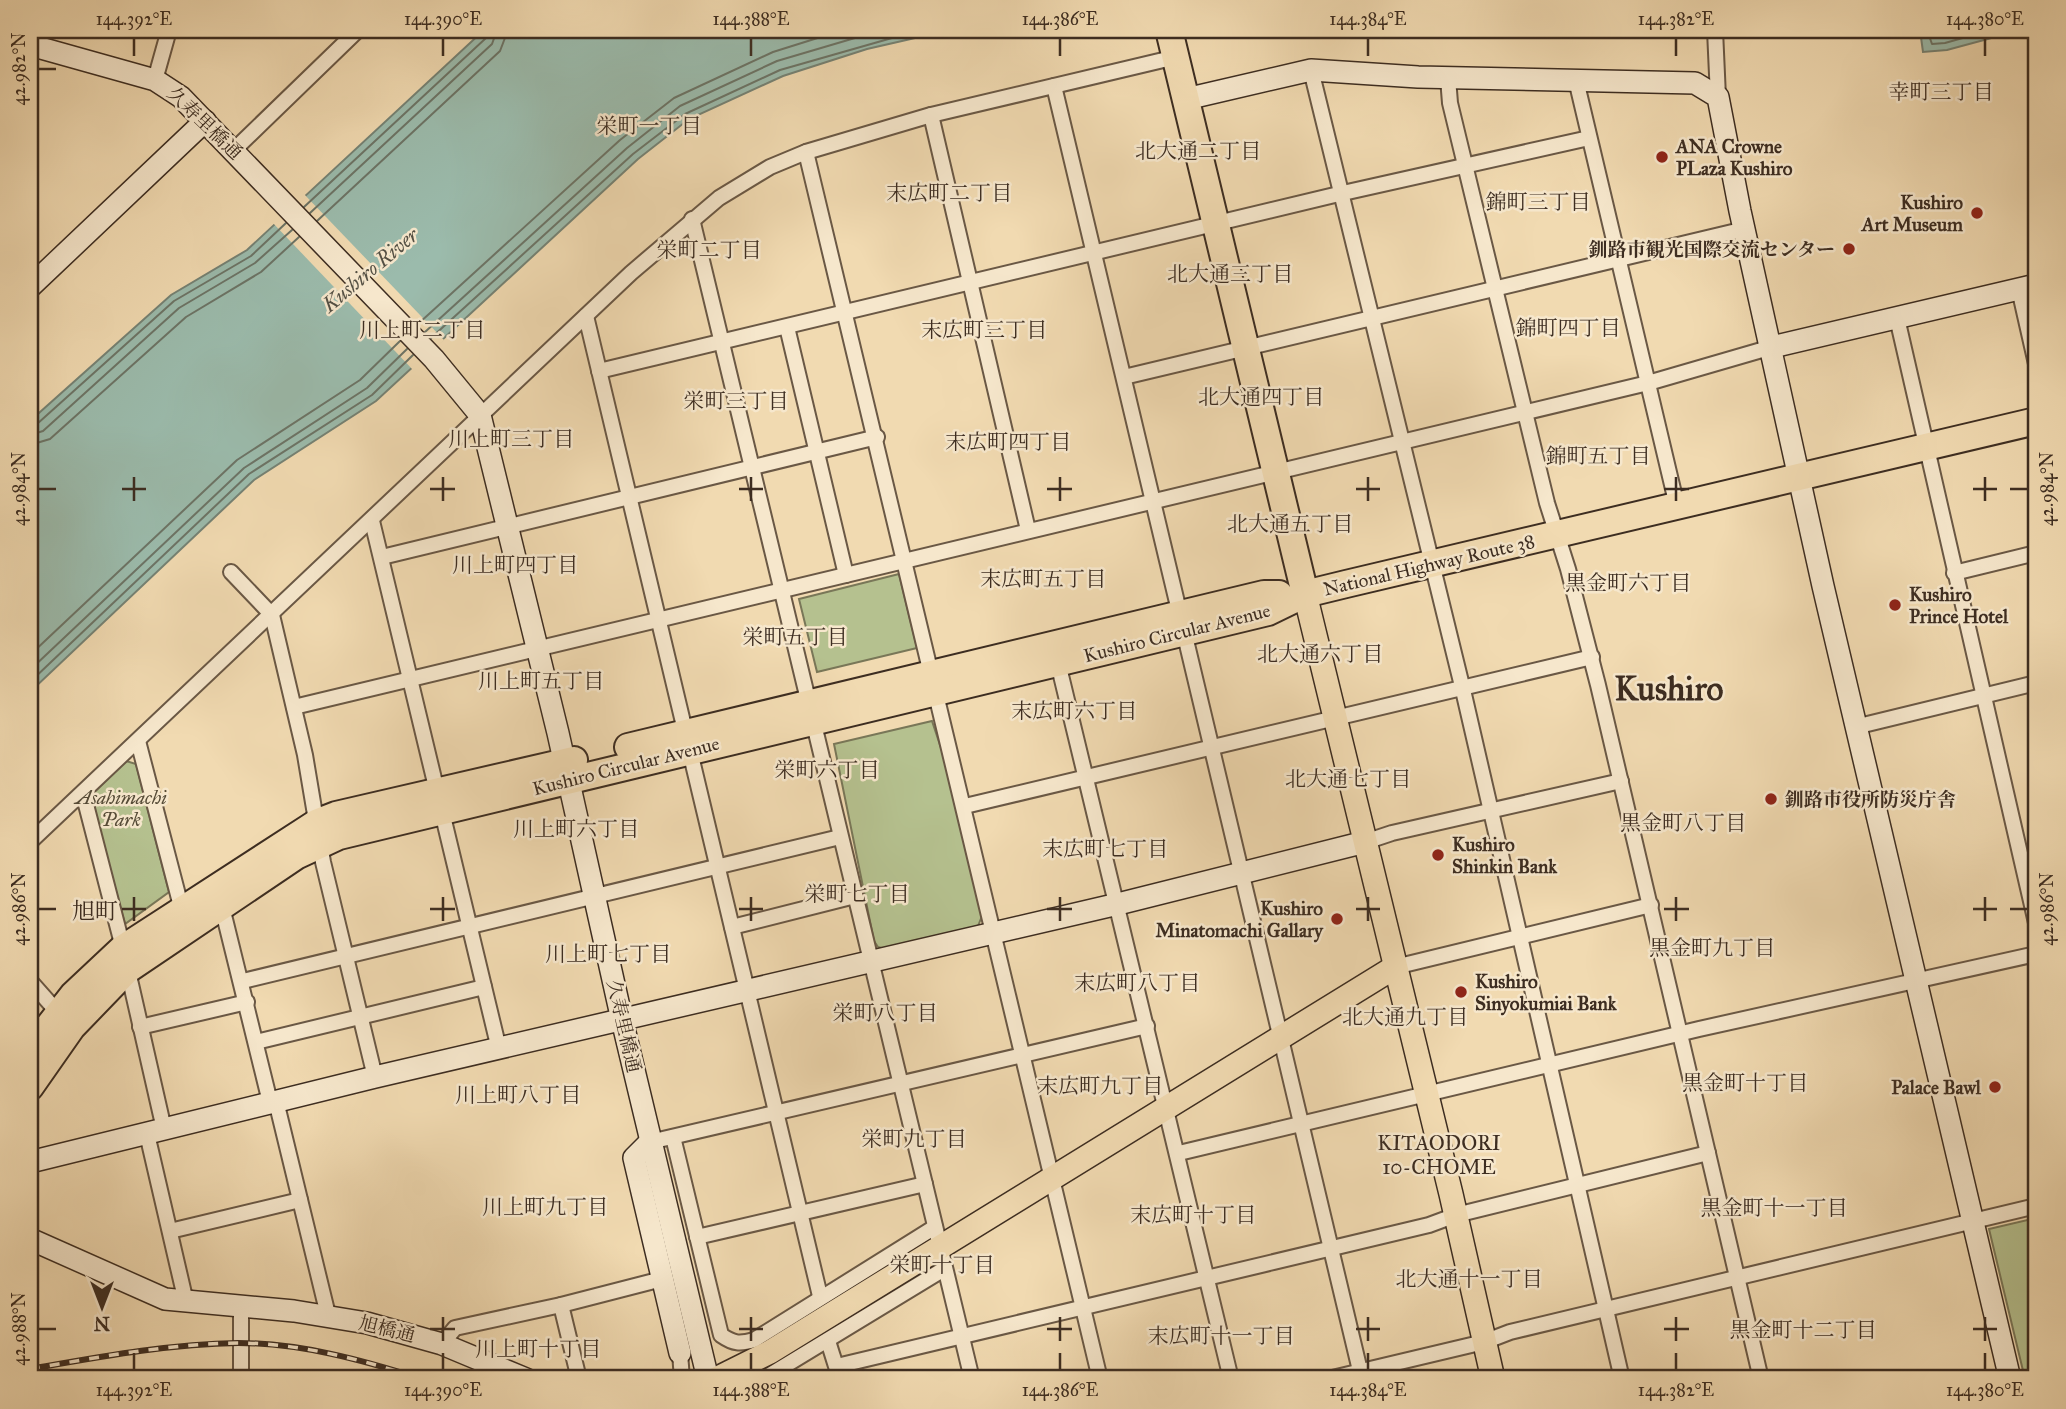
<svg xmlns="http://www.w3.org/2000/svg" width="2066" height="1409" font-family="'IM FELL Great Primer','Noto Serif JP',serif">
<rect width="100%" height="100%" fill="#f1dab1"/>
<filter id="stains"><feTurbulence type="fractalNoise" baseFrequency=".00286" numOctaves="4"/><feColorMatrix values="0 0 0 0 .2 0 0 0 0 .09 0 0 0 0 .02 0 0 0 .5 -.17"/></filter>
<radialGradient id="worn" r=".72"><stop offset=".6" stop-color="#630" stop-opacity="0"/><stop offset="1" stop-color="#630" stop-opacity=".3"/></radialGradient>
<g fill="#b5c18f" stroke="#797758" stroke-width="2">
<path d="M899,574L917,648L817,672L799,599Z"/>
<path d="M932,721L946,763L982,916L978,926L885,949L878,947L874,941L834,744Z"/>
<path d="M126,761L136,764L169,892L125,924L90,796Z"/>
<path d="M2036,1218V1379H2025L1989,1229Z"/>
</g>
<g fill="#9bbbac" stroke="#758274" stroke-width="2">
<path d="M484,30H950L867,49L783,76L689,119L638,159L376,401L254,480L30,692V421L171,295L247,250Z"/>
<path d="M1920,30H2021L1947,50L1923,52Z"/>
</g>
<path fill="#f1dab1" d="M303,193L444,340L413,370L272,222Z"/>
<g fill="none" stroke-linecap="round" stroke-linejoin="round">
<g stroke="#6c7466" stroke-width="2">
<path d="M1927,30L1932,44L1945,43L1991,30"/>
<path d="M304,207L486,38L489,30"/>
<path d="M310,213L492,44L497,30"/>
<path d="M317,221L500,51L508,30"/>
<path d="M418,324L620,140L674,98L773,52L843,30"/>
<path d="M425,332L627,148L680,106L777,61L882,30"/>
<path d="M431,338L633,154L685,114L780,70L920,30"/>
<path d="M30,426L37,424L174,301L251,256L286,223"/>
<path d="M30,435L43,431L179,308L255,263L292,230"/>
<path d="M30,445L50,439L186,317L261,272L299,237"/>
<path d="M30,655L237,460L360,380L400,341"/>
<path d="M30,670L244,468L367,388L407,349"/>
<path d="M30,682L249,474L372,395L413,355"/>
</g>
<defs>
<g id="street">
<path d="M1715,30L1718,97"/>
<path d="M1311,70L1463,690L1622,1379"/>
<path d="M1448,78L1450,103L1547,503L1568,569L1598,685L1761,1379"/>
<path d="M155,80L169,30"/>
<path d="M1576,80L1677,506"/>
<path d="M1054,86L1362,1379"/>
<path d="M931,115L1028,530"/>
<path d="M234,150L358,30"/>
<path d="M806,152L1100,1379"/>
<path d="M692,219L972,1379"/>
<path d="M2019,289L2036,364"/>
<path d="M586,316L820,1296"/>
<path d="M1897,318L2036,923"/>
<path d="M787,327L846,575"/>
<path d="M599,371L1343,193L1589,138"/>
<path d="M1124,377L1745,229"/>
<path d="M372,521L499,1049"/>
<path d="M382,557L877,437"/>
<path d="M231,572L272,615L305,755L323,862L375,1077"/>
<path d="M1954,573L2036,553"/>
<path d="M1058,663L1231,1379"/>
<path d="M294,707L1648,383L1772,347"/>
<path d="M1855,727L2036,683"/>
<path d="M138,741L183,914"/>
<path d="M83,793L120,936L164,1129"/>
<path d="M965,806L1592,657"/>
<path d="M30,842L631,273L719,198L770,167L806,152L931,115L1176,57"/>
<path d="M1365,842L1392,833L1621,781"/>
<path d="M221,903L270,1102"/>
<path d="M732,927L855,896"/>
<path d="M1395,967L1651,905"/>
<path d="M30,981L61,1016"/>
<path d="M243,981L840,837"/>
<path d="M140,1027L247,1002"/>
<path d="M256,1042L484,987"/>
<path d="M276,1101L328,1315"/>
<path d="M147,1134L186,1302"/>
<path d="M673,1137L721,1335C734,1344 740,1344 754,1340L935,1227"/>
<path d="M650,1142L1147,1026"/>
<path d="M1179,1153L1699,1029L2036,954"/>
<path d="M170,1231L300,1200"/>
<path d="M697,1237L925,1184"/>
<path d="M561,1305L662,1279"/>
<path d="M828,1341L840,1379"/>
<path d="M442,1344L455,1328L561,1305L579,1379"/>
<path d="M680,1353L682,1379"/>
<path d="M837,1366L1429,1225L1456,1215L1708,1153"/>
<path d="M241,1379V1308"/>
<path d="M763,1379L944,1269"/>
<path d="M1328,1379L1484,1342L1510,1332L2036,1206"/>
</g>
<g id="secondary">
<path d="M30,45L155,80L181,97L434,359L480,415L558,733L622,1020L708,1379"/>
<path d="M1186,99L1311,70L1418,77L1695,83L1718,97L1740,211L1823,586L2010,1379"/>
<path d="M30,287L205,121"/>
<path d="M1772,347L2036,285"/>
<path d="M650,1142L634,1158L680,1353"/>
<path d="M30,1162L375,1077L1118,904L1365,842"/>
<path d="M30,1239L165,1299L294,1311L367,1323L442,1344L526,1379"/>
</g>
<g id="primary">
<path d="M1305,594L1451,1194L1493,1379"/>
<path d="M716,1379L770,1352L1395,967"/>
</g>
<g id="highway">
<path d="M1169,30L1305,594"/>
<path d="M628,747L1264,594H1279"/>
<path d="M30,1050L73,995L122,949L318,822L336,815L574,760"/>
<path d="M30,1087L72,1027L127,970L296,856L339,836L1268,612L1305,594L1346,584L2036,421"/>
</g>
</defs>
<use href="#street" stroke="#6a5845" stroke-width="18"/>
<use href="#secondary" stroke="#3d2d21" stroke-width="24"/>
<use href="#primary" stroke="#3d2d21" stroke-width="26"/>
<use href="#highway" stroke="#3d2d21" stroke-width="30"/>
<use href="#street" stroke="#f6e7cc" stroke-width="14"/>
<use href="#secondary" stroke="#f6e7cc" stroke-width="21"/>
<use href="#primary" stroke="#f1dab1" stroke-width="23"/>
<use href="#highway" stroke="#f1dab1" stroke-width="26"/>
<defs>
<path id="rail" d="M30,1369C99,1357 168,1344 238,1343C300,1343 363,1360 422,1379"/>
</defs>
<use href="#rail" stroke="#3d2d21" stroke-width="6"/>
<use href="#rail" stroke="#f6e7cc" stroke-width="3.5" stroke-dasharray="10" stroke-linecap="butt"/>
</g>
<path fill="none" stroke="#3d2d21" stroke-width="2.5" d="M134,38V56M443,38V56M751,38V56M1060,38V56M1368,38V56M1676,38V56M1985,38V56M38,69H56M134,477V501M443,477V501M751,477V501M1060,477V501M1368,477V501M1676,477V501M1985,477V501M38,489H56M122,489H146M430,489H455M739,489H763M1047,489H1072M1356,489H1380M1664,489H1689M1973,489H1997M2010,489H2028M134,897V921M443,897V921M751,897V921M1060,897V921M1368,897V921M1676,897V921M1985,897V921M38,909H56M122,909H146M430,909H455M739,909H763M1047,909H1072M1356,909H1380M1664,909H1689M1973,909H1997M2010,909H2028M443,1317V1341M751,1317V1341M1060,1317V1341M1368,1317V1341M1676,1317V1341M1985,1317V1341M38,1329H56M430,1329H455M739,1329H763M1047,1329H1072M1356,1329H1380M1664,1329H1689M1973,1329H1997M134,1353V1370M443,1353V1370M751,1353V1370M1060,1353V1370M1368,1353V1370M1676,1353V1370M1985,1353V1370"/>
<g fill="#8f2418" stroke="#f6e7cc" stroke-width="2.5">
<circle cx="1662" cy="157" r="7"/>
<circle cx="1977" cy="213" r="7"/>
<circle cx="1849" cy="249" r="7"/>
<circle cx="1895" cy="605" r="7"/>
<circle cx="1771" cy="799" r="7"/>
<circle cx="1438" cy="855" r="7"/>
<circle cx="1337" cy="919" r="7"/>
<circle cx="1461" cy="992" r="7"/>
<circle cx="1995" cy="1087" r="7"/>
</g>
<g text-anchor="middle" dominant-baseline="central" stroke-width="5" stroke-linejoin="round" paint-order="stroke">
<g font-size="19" fill="#3d2d21" stroke="#f6e7cc">
<text transform="translate(205 123) rotate(44)">久寿里橋通</text>
<text transform="translate(1429 565) rotate(-13)">National Highway Route 38</text>
<text transform="translate(1177 633) rotate(-14)">Kushiro Circular Avenue</text>
<text transform="translate(626 766) rotate(-14)">Kushiro Circular Avenue</text>
<text transform="translate(624 1026) rotate(77)">久寿里橋通</text>
<text transform="translate(387 1329) rotate(14)">旭橋通</text>
</g>
<g font-size="19" font-weight="bold" fill="#3d2d21" stroke="#f6e7cc" text-anchor="start">
<text x="1676" y="146">ANA Crowne<tspan x="1676" dy="22">PLaza Kushiro</tspan></text>
<text x="1963" y="202" text-anchor="end">Kushiro<tspan x="1963" dy="22">Art Museum</tspan></text>
<text x="1835" y="249" text-anchor="end">釧路市観光国際交流センター</text>
<text x="1909" y="594">Kushiro<tspan x="1909" dy="22">Prince Hotel</tspan></text>
<text x="1785" y="799">釧路市役所防災庁舎</text>
<text x="1452" y="844">Kushiro<tspan x="1452" dy="22">Shinkin Bank</tspan></text>
<text x="1323" y="908" text-anchor="end">Kushiro<tspan x="1323" dy="22">Minatomachi Gallary</tspan></text>
<text x="1475" y="981">Kushiro<tspan x="1475" dy="22">Sinyokumiai Bank</tspan></text>
<text x="1981" y="1087" text-anchor="end">Palace Bawl</text>
</g>
<g font-size="19" font-style="italic" fill="#554b37" stroke="#f6e7cc">
<text x="121" y="797">Asahimachi<tspan x="121" dy="22">Park</tspan></text>
</g>
<g font-size="21" fill="#3d2d21" stroke="#f6e7cc">
<text x="1941" y="92">幸町三丁目</text>
<text x="649" y="126">栄町一丁目</text>
<text x="1198" y="151">北大通二丁目</text>
<text x="949" y="193">末広町二丁目</text>
<text x="1538" y="202">錦町三丁目</text>
<text x="709" y="250">栄町二丁目</text>
<text x="1230" y="274">北大通三丁目</text>
<text x="1568" y="328">錦町四丁目</text>
<text x="422" y="330">川上町二丁目</text>
<text x="984" y="330">末広町三丁目</text>
<text x="1261" y="397">北大通四丁目</text>
<text x="736" y="401">栄町三丁目</text>
<text x="511" y="439">川上町三丁目</text>
<text x="1008" y="442">末広町四丁目</text>
<text x="1598" y="456">錦町五丁目</text>
<text x="1290" y="524">北大通五丁目</text>
<text x="515" y="565">川上町四丁目</text>
<text x="1043" y="579">末広町五丁目</text>
<text x="1628" y="583">黒金町六丁目</text>
<text x="795" y="637">栄町五丁目</text>
<text x="1320" y="654">北大通六丁目</text>
<text x="541" y="681">川上町五丁目</text>
<text x="1074" y="711">末広町六丁目</text>
<text x="827" y="770">栄町六丁目</text>
<text x="1348" y="779">北大通七丁目</text>
<text x="1683" y="823">黒金町八丁目</text>
<text x="576" y="829">川上町六丁目</text>
<text x="1105" y="849">末広町七丁目</text>
<text x="857" y="894">栄町七丁目</text>
<text x="1712" y="948">黒金町九丁目</text>
<text x="608" y="954">川上町七丁目</text>
<text x="1137" y="983">末広町八丁目</text>
<text x="885" y="1013">栄町八丁目</text>
<text x="1405" y="1017">北大通九丁目</text>
<text x="1745" y="1083">黒金町十丁目</text>
<text x="1100" y="1086">末広町九丁目</text>
<text x="518" y="1095">川上町八丁目</text>
<text x="914" y="1139">栄町九丁目</text>
<text x="1439" y="1143">KITAODORI<tspan x="1439" dy="24">10-CHOME</tspan></text>
<text x="545" y="1207">川上町九丁目</text>
<text x="1774" y="1208">黒金町十一丁目</text>
<text x="1193" y="1215">末広町十丁目</text>
<text x="942" y="1265">栄町十丁目</text>
<text x="1469" y="1279">北大通十一丁目</text>
<text x="1803" y="1330">黒金町十二丁目</text>
<text x="1221" y="1336">末広町十一丁目</text>
<text x="538" y="1349">川上町十丁目</text>
</g>
<g font-size="21" font-style="italic" fill="#545044" stroke="#f6e7cc">
<text transform="translate(370 270) rotate(-40)">Kushiro River</text>
</g>
<g font-size="23" fill="#3d2d21" stroke="#f6e7cc">
<text x="95" y="911">旭町</text>
</g>
<g font-size="33" font-weight="bold" fill="#3d2d21" stroke="#f6e7cc">
<text x="1669" y="689">Kushiro</text>
</g>
</g>
<rect width="2066" height="1409" fill="none" stroke="#f1dab1" stroke-width="77"/>
<g transform="translate(102 1307) rotate(180)" stroke="#f6e7cc" stroke-width="5" paint-order="stroke">
<path d="M0-5L12 26L0 18L-12 26Z" fill="#3d2d21"/>
<text y="-10" font-size="19" font-weight="bold" text-anchor="middle" fill="#3d2d21">N</text>
</g>
<rect x="38" y="38" width="1990" height="1332" fill="none" stroke="#3d2d21" stroke-width="2.5"/>
<g font-size="18" text-anchor="middle" fill="#3d2d21">
<text x="134" y="25">144.392°E</text>
<text x="443" y="25">144.390°E</text>
<text x="751" y="25">144.388°E</text>
<text x="1060" y="25">144.386°E</text>
<text x="1368" y="25">144.384°E</text>
<text x="1676" y="25">144.382°E</text>
<text x="1985" y="25">144.380°E</text>
<text transform="translate(19 69) rotate(-90)" y="6">42.982°N</text>
<text transform="translate(2047 489) rotate(-90)" y="6">42.984°N</text>
<text transform="translate(19 489) rotate(-90)" y="6">42.984°N</text>
<text transform="translate(2047 909) rotate(-90)" y="6">42.986°N</text>
<text transform="translate(19 909) rotate(-90)" y="6">42.986°N</text>
<text transform="translate(19 1329) rotate(-90)" y="6">42.988°N</text>
<text x="134" y="1396">144.392°E</text>
<text x="443" y="1396">144.390°E</text>
<text x="751" y="1396">144.388°E</text>
<text x="1060" y="1396">144.386°E</text>
<text x="1368" y="1396">144.384°E</text>
<text x="1676" y="1396">144.382°E</text>
<text x="1985" y="1396">144.380°E</text>
</g>
<rect width="100%" height="100%" filter="url(#stains)"/>
<rect width="100%" height="100%" fill="url(#worn)"/>
</svg>
